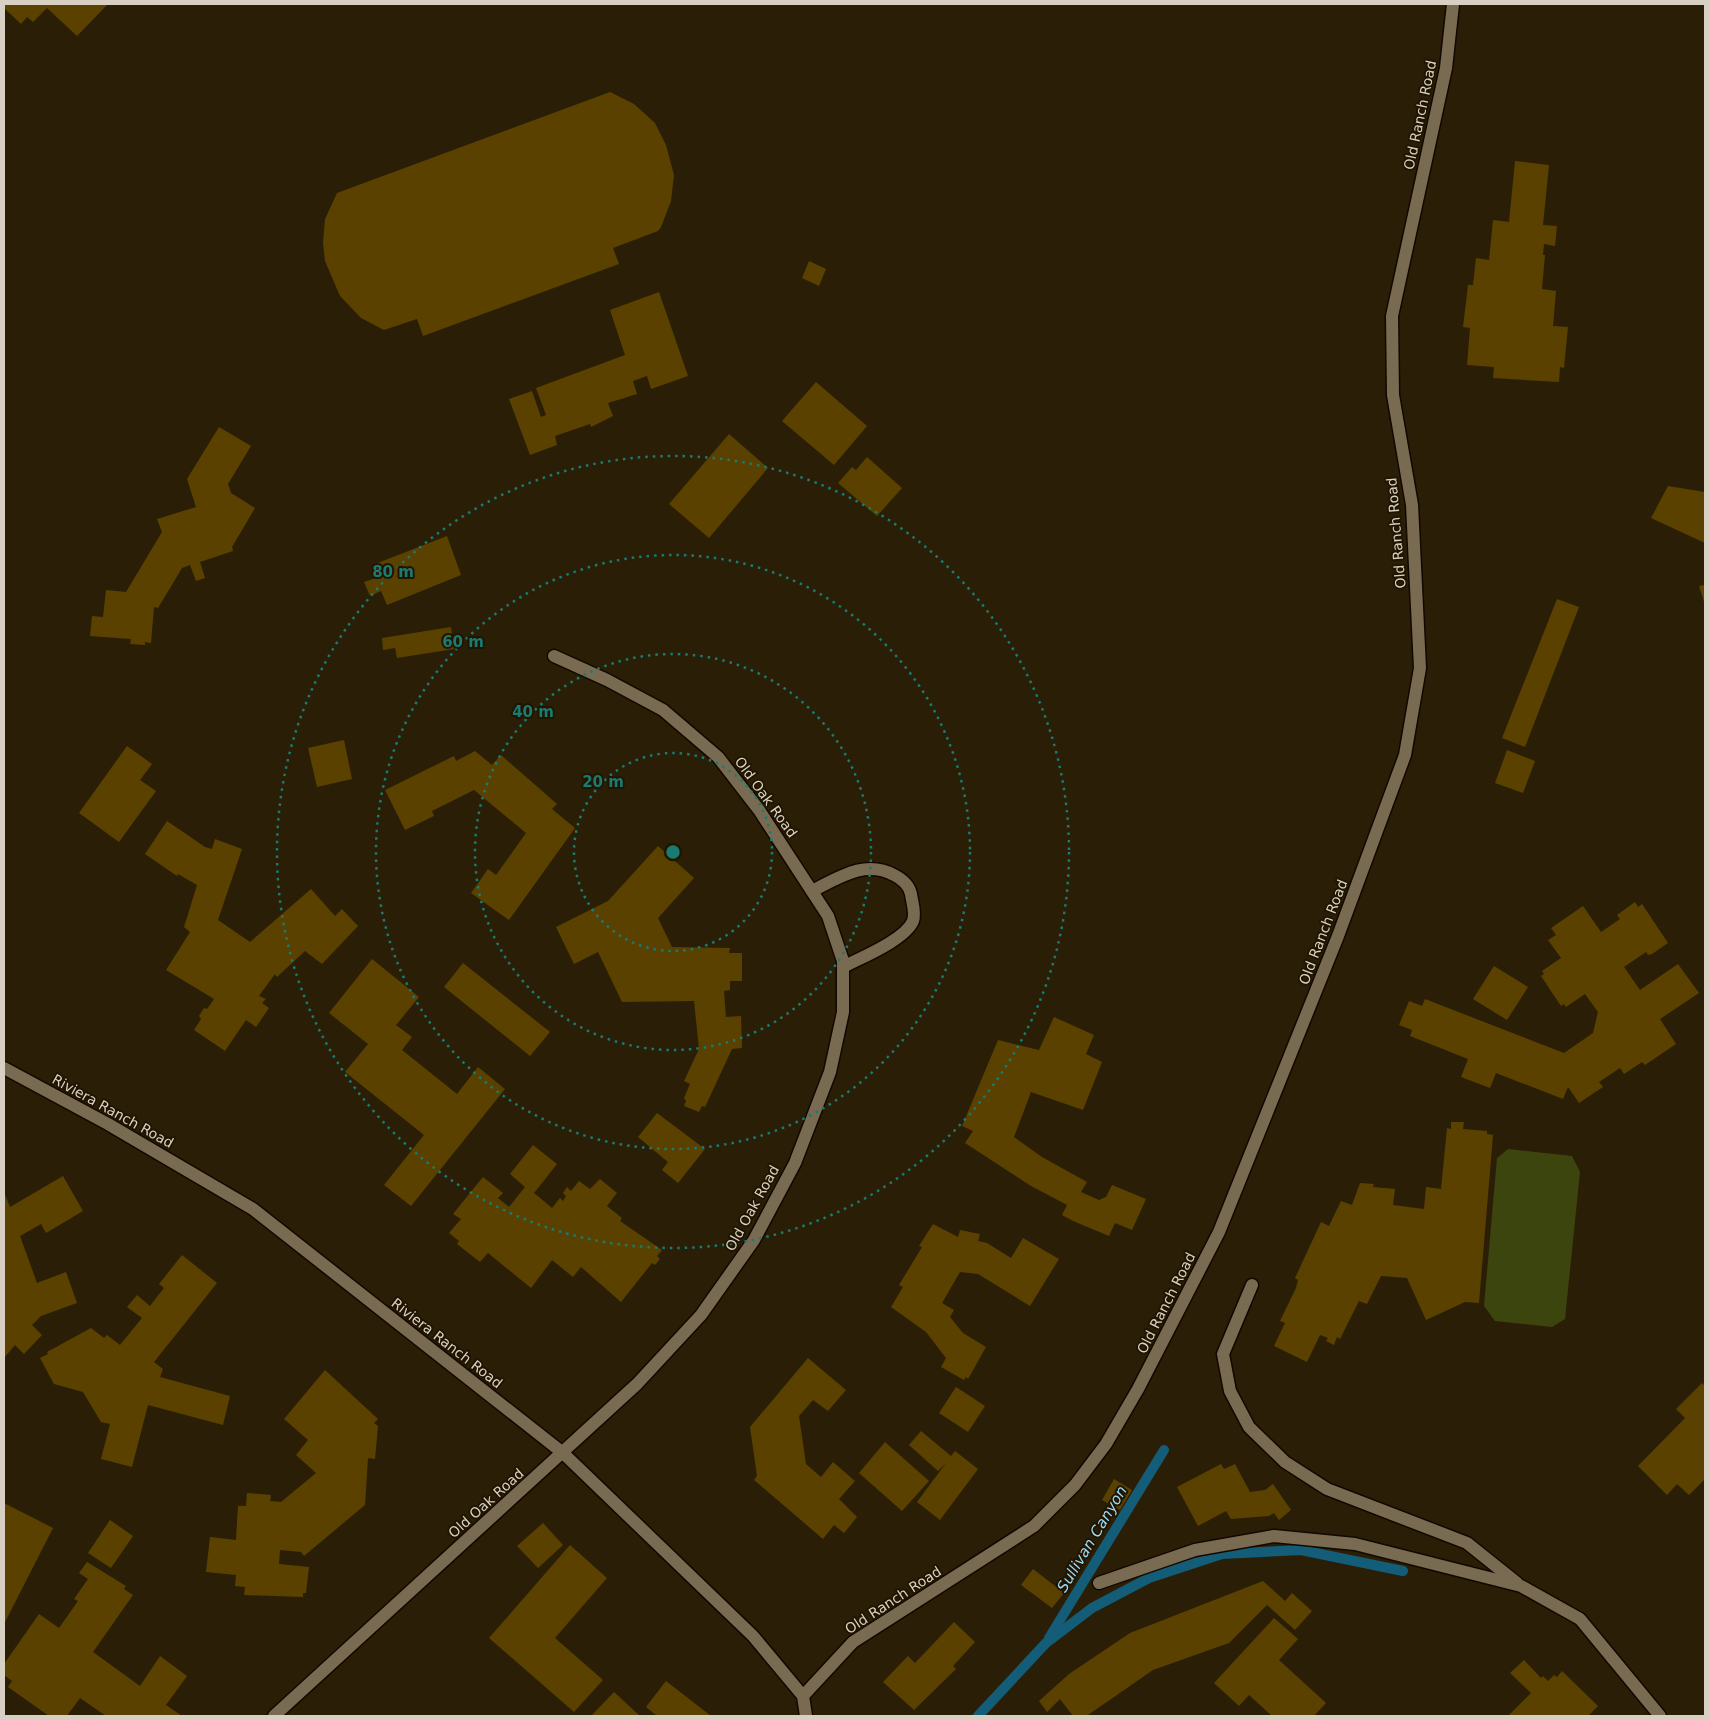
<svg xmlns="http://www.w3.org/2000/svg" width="1709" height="1720" font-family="'DejaVu Sans',sans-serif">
<rect width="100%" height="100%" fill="#2a1f06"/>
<path fill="#3d450f" d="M1508,1149L1572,1156L1580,1172L1565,1319L1552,1327L1495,1321L1484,1306L1497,1158Z"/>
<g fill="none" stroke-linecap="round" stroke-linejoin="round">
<g stroke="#145d79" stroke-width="10">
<path d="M1049,1638L1164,1450"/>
<path d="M978,1716L1046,1643L1092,1608L1149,1578L1222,1554L1301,1550L1403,1571"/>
</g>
</g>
<g fill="#5b4100">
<path d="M4,4H106L107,5L77,36L47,8L33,22L27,17L21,24L4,8Z"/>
<path d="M610,92L634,104L655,123L666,145L674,175L671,201L661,227L658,231L613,248L619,264L423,336L417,319L384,330L361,318L340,296L325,261L323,243L325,219L337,193Z"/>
<path d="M1515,161L1549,165L1543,225L1557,226L1555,246L1544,244L1543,255H1545L1542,289L1556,291L1553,326L1568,327L1564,368L1560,367L1559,382L1493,378L1494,367L1467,365L1470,328L1463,327L1468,285H1473L1476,258L1489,260L1493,220L1509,222Z"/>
<path d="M809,261L826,269L819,286L802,278Z"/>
<path d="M659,292L688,376L651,389L647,376L633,381L637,394L608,403L613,416L591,427L590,424L555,436L557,445L530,455L509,399L532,391L541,417L546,415L536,388L625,355L610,310Z"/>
<path d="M816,382L867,426L834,465L782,421Z"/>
<path d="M219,427L251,446L228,484L231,493L255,508L232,547L233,551L200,562L205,578L196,581L190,565L182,568L158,608L154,607L151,643L145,642V645L130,644L131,639L90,636L92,616L103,617L106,590L126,592L162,532L157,519L196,507L187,479Z"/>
<path d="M729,434L768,468L709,538L669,504Z"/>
<path d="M867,457L902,488L877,516L838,483L852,467L856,470Z"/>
<path d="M1668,486L1705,492V543L1651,518Z"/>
<path d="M447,536L461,575L387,605L381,591L370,596L364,582L376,578L372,569L375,564Z"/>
<path d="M1704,581H1705V605L1699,586L1704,585Z"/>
<path d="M1557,599L1579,607L1525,747L1502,738Z"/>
<path d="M451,627L454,649L397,658L395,648L383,650L382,638Z"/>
<path d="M344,740L352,779L317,787L308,748Z"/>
<path d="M127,746L152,764L140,780L156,791L119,842L79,813Z"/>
<path d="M1507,750L1535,761L1523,793L1495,783Z"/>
<path d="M475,751L492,765L501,755L557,804L552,809L575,828L509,920L471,893L488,869L496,875L526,833L474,790L432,811L434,816L405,830L385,790L454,756L456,761Z"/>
<path d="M167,821L205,847L212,849L215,839L242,849L218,920L250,942L311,889L335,916L342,909L358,926L322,964L305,951L277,977L275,974L259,996L266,999L262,1003L269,1008L256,1027L246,1020L225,1051L194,1030L201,1019L199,1016L204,1008L207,1009L214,999L166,970L190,932L184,927L197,885L178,874L177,876L145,854Z"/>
<path d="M658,846L694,878L658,918L672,947L730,948L729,953H742V981H730V990L724,991L726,1017L741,1016L742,1048L732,1049L705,1107L702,1106L699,1112L684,1106L686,1101L684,1098L690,1084L684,1081L699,1049L694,1001L622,1002L598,952L574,964L556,927L608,901Z"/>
<path d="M1635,902L1638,907L1642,904L1668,943L1652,954L1648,955L1646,952L1624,967L1640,990L1678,964L1699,993L1660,1019L1676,1044L1645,1065L1642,1062L1624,1074L1620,1068L1599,1082L1603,1087L1579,1103L1568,1087L1563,1099L1496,1073L1490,1088L1461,1077L1468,1059L1410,1036L1412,1030L1399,1025L1409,1001L1422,1006L1425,999L1564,1053L1593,1033L1598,1012L1585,994L1566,1007L1564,1004L1561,1006L1541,976L1544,974L1542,971L1561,958L1548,940L1556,935L1551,928L1583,906L1601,932L1620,919L1617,915Z"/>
<path d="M372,959L419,997L396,1025L412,1037L402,1050L457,1094L478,1067L505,1089L411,1206L384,1185L424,1135L345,1072L368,1044L329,1013Z"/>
<path d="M463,963L550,1032L530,1056L444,987Z"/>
<path d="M1494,966L1528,987L1507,1020L1473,999Z"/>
<path d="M1054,1017L1094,1035L1086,1054L1102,1062L1083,1110L1031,1092L1014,1137L1042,1157L1087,1182L1081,1192L1099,1200L1106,1197L1112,1185L1146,1199L1132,1230L1115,1223L1109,1236L1073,1221L1062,1215L1067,1205L1031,1186L965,1143L973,1131L962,1126L998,1040L1039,1050Z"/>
<path d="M657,1113L705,1149L678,1183L662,1170L668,1162L638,1137Z"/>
<path d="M1451,1122H1464L1463,1129L1487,1131V1134L1493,1135L1479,1303L1465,1302L1426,1320L1407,1278L1381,1276L1367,1304L1359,1301L1340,1339L1337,1337L1334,1345L1326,1341L1328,1338L1320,1335L1307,1362L1274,1346L1285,1323L1280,1321L1296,1288L1298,1280L1295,1278L1321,1222L1329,1226L1341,1201L1352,1205L1360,1183L1374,1184L1373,1187L1395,1189L1393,1205L1424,1209L1426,1187L1441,1189L1447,1128L1451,1129Z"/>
<path d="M533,1145L557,1164L534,1193L552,1208L560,1198L563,1201L566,1196L563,1193L567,1187L571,1191L579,1181L590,1189L600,1179L617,1193L607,1206L622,1218L620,1221L662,1250L657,1256L660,1259L655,1265L652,1263L621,1302L581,1267L573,1277L552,1260L531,1288L488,1253L480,1262L457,1244L459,1241L449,1233L461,1219L453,1214L483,1177L503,1193L498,1198L509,1207L525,1187L510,1174Z"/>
<path d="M63,1176L83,1211L46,1233L41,1224L20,1236L37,1283L66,1272L77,1303L41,1316L32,1325L42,1335L24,1354L15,1345L4,1358V1192L10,1207Z"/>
<path d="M933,1224L958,1237L960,1230L980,1234L978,1241L987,1243L1011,1258L1023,1238L1059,1259L1030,1306L978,1274L960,1272L942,1303L954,1310L950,1317L963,1333L986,1347L968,1379L966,1377L964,1380L941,1367L946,1358L926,1332L891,1307L903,1287L899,1285L922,1247L919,1246Z"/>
<path d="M182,1255L217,1283L154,1362L163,1369L160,1377L230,1396L223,1425L148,1405L132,1467L101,1459L110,1424L101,1422L83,1392L54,1384L40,1358L48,1354L47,1352L91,1328L104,1338L107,1335L120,1345L142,1318L127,1307L137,1295L150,1306L164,1288L159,1284Z"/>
<path d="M808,1358L846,1390L828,1411L813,1400L799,1416L806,1464L821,1477L833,1462L855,1481L839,1499L857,1517L844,1533L834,1525L823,1539L754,1480L757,1476L750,1427Z"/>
<path d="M325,1370L378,1419L374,1423L378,1426L375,1459L368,1458L365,1505L304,1556L301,1552L280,1550L279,1564L309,1567L306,1593H303V1597L244,1595L245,1587L235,1586L236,1575L206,1572L210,1537L236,1540L238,1506H246L247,1493L271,1495L270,1501L281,1502L316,1473L296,1455L308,1440L284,1419Z"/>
<path d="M1702,1383L1705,1386V1479L1689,1495L1677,1484L1667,1495L1638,1466L1685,1418L1676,1409Z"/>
<path d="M956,1387L985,1406L968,1432L939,1413Z"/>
<path d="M921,1431L951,1456L955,1451L978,1469L940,1520L917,1502L946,1463L938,1471L909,1445Z"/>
<path d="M885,1442L929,1481L902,1511L859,1473Z"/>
<path d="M1221,1464L1224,1469L1235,1464L1250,1492L1265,1490L1273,1484L1291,1510L1279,1520L1274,1513L1269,1516L1231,1519L1226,1511L1198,1526L1177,1487Z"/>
<path d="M1114,1479L1132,1490L1120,1510L1102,1500Z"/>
<path d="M4,1503L53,1528L4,1624Z"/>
<path d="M110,1520L133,1536L111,1568L88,1553Z"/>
<path d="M543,1523L563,1545L538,1568L517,1546Z"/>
<path d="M570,1545L607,1578L555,1638L603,1680L574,1712L489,1638Z"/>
<path d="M87,1562L126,1586L124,1589L133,1595L93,1652L140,1686L160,1656L187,1676L166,1705L182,1716H106L80,1698L67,1716H49L8,1687L12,1681L4,1675V1664L39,1614L59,1628L78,1601L74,1599L88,1579L79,1573Z"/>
<path d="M1033,1569L1064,1593L1052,1608L1021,1585Z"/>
<path d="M1263,1581L1285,1601L1292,1593L1312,1611L1295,1630L1267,1605L1229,1643L1153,1670L1088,1715L1073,1716L1060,1699L1047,1712L1039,1701L1069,1674L1130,1633Z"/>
<path d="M1274,1618L1298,1639L1279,1660L1326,1703L1314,1716H1272L1249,1695L1239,1706L1214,1683Z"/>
<path d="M954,1622L975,1642L953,1666L956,1669L914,1710L883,1682L908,1656L915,1663Z"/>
<path d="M1524,1660L1541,1678L1543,1676L1548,1681L1554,1675L1557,1677L1562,1671L1598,1706L1588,1716H1508L1531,1693L1510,1673Z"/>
<path d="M666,1681L711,1716H657L646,1707Z"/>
<path d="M614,1692L640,1716L592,1715Z"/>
</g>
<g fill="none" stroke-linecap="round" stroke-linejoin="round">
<defs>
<g id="lane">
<path d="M812,891C838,878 865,859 894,875C902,879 909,885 911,894C912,902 916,913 913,921C905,940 860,958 843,967"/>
<path d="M1252,1285L1223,1354L1230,1391L1249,1427L1285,1462L1327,1489L1467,1543L1517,1583"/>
<path d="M1099,1583L1195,1550L1274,1536L1355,1544L1521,1586L1580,1619L1660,1716"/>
</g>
<g id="street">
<path d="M4,1068L108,1124L253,1209L563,1453L753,1636L803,1696L806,1716"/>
<path d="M803,1696L853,1642L1034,1526L1075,1485L1106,1444L1138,1389L1219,1232L1338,936L1405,755L1420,668L1412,505L1393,395L1392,316L1446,68L1453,4"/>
<path d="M274,1716L637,1384L701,1315L754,1240L795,1163L830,1072L843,1012V961L828,916L759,810L718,757L663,710L607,680L554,656"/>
</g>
</defs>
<use href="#lane" stroke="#130800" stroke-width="15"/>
<use href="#street" stroke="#130800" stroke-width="15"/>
<use href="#lane" stroke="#796b51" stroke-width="12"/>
<use href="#street" stroke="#796b51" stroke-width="12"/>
</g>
<g fill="none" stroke="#197b72" stroke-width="2.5" stroke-dasharray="2.5 5">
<circle cx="673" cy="852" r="99"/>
<circle cx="673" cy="852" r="198"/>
<circle cx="673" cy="852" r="297"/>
<circle cx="673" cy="852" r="396"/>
</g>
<g text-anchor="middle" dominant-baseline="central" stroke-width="4" stroke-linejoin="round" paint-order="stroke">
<g font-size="14" fill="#d8d1c3" stroke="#211500">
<text transform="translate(1420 115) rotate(-78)">Old Ranch Road</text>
<text transform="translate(1396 533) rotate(-95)">Old Ranch Road</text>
<text transform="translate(766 797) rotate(54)">Old Oak Road</text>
<text transform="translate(1323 932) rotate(-69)">Old Ranch Road</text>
<text transform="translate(113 1111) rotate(29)">Riviera Ranch Road</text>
<text transform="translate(752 1208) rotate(-61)">Old Oak Road</text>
<text transform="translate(1166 1303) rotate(-63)">Old Ranch Road</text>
<text transform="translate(447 1343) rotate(38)">Riviera Ranch Road</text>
<text transform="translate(486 1503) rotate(-42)">Old Oak Road</text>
<text transform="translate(893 1600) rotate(-33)">Old Ranch Road</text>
</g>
<g font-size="15" font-style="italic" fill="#9adbfb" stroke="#211500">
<text transform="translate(1092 1539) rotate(-59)">Sullivan Canyon</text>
</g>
</g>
<circle cx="673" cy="852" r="8" fill="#197b72" stroke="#211500" stroke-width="2.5"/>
<g font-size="15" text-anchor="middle" font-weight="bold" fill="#197b72" stroke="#211500" stroke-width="4" stroke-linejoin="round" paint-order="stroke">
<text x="393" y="577">80 m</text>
<text x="463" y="647">60 m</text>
<text x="533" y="717">40 m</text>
<text x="603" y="787">20 m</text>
</g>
<rect width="1709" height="1720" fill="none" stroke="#d8d1c3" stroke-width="10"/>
</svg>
